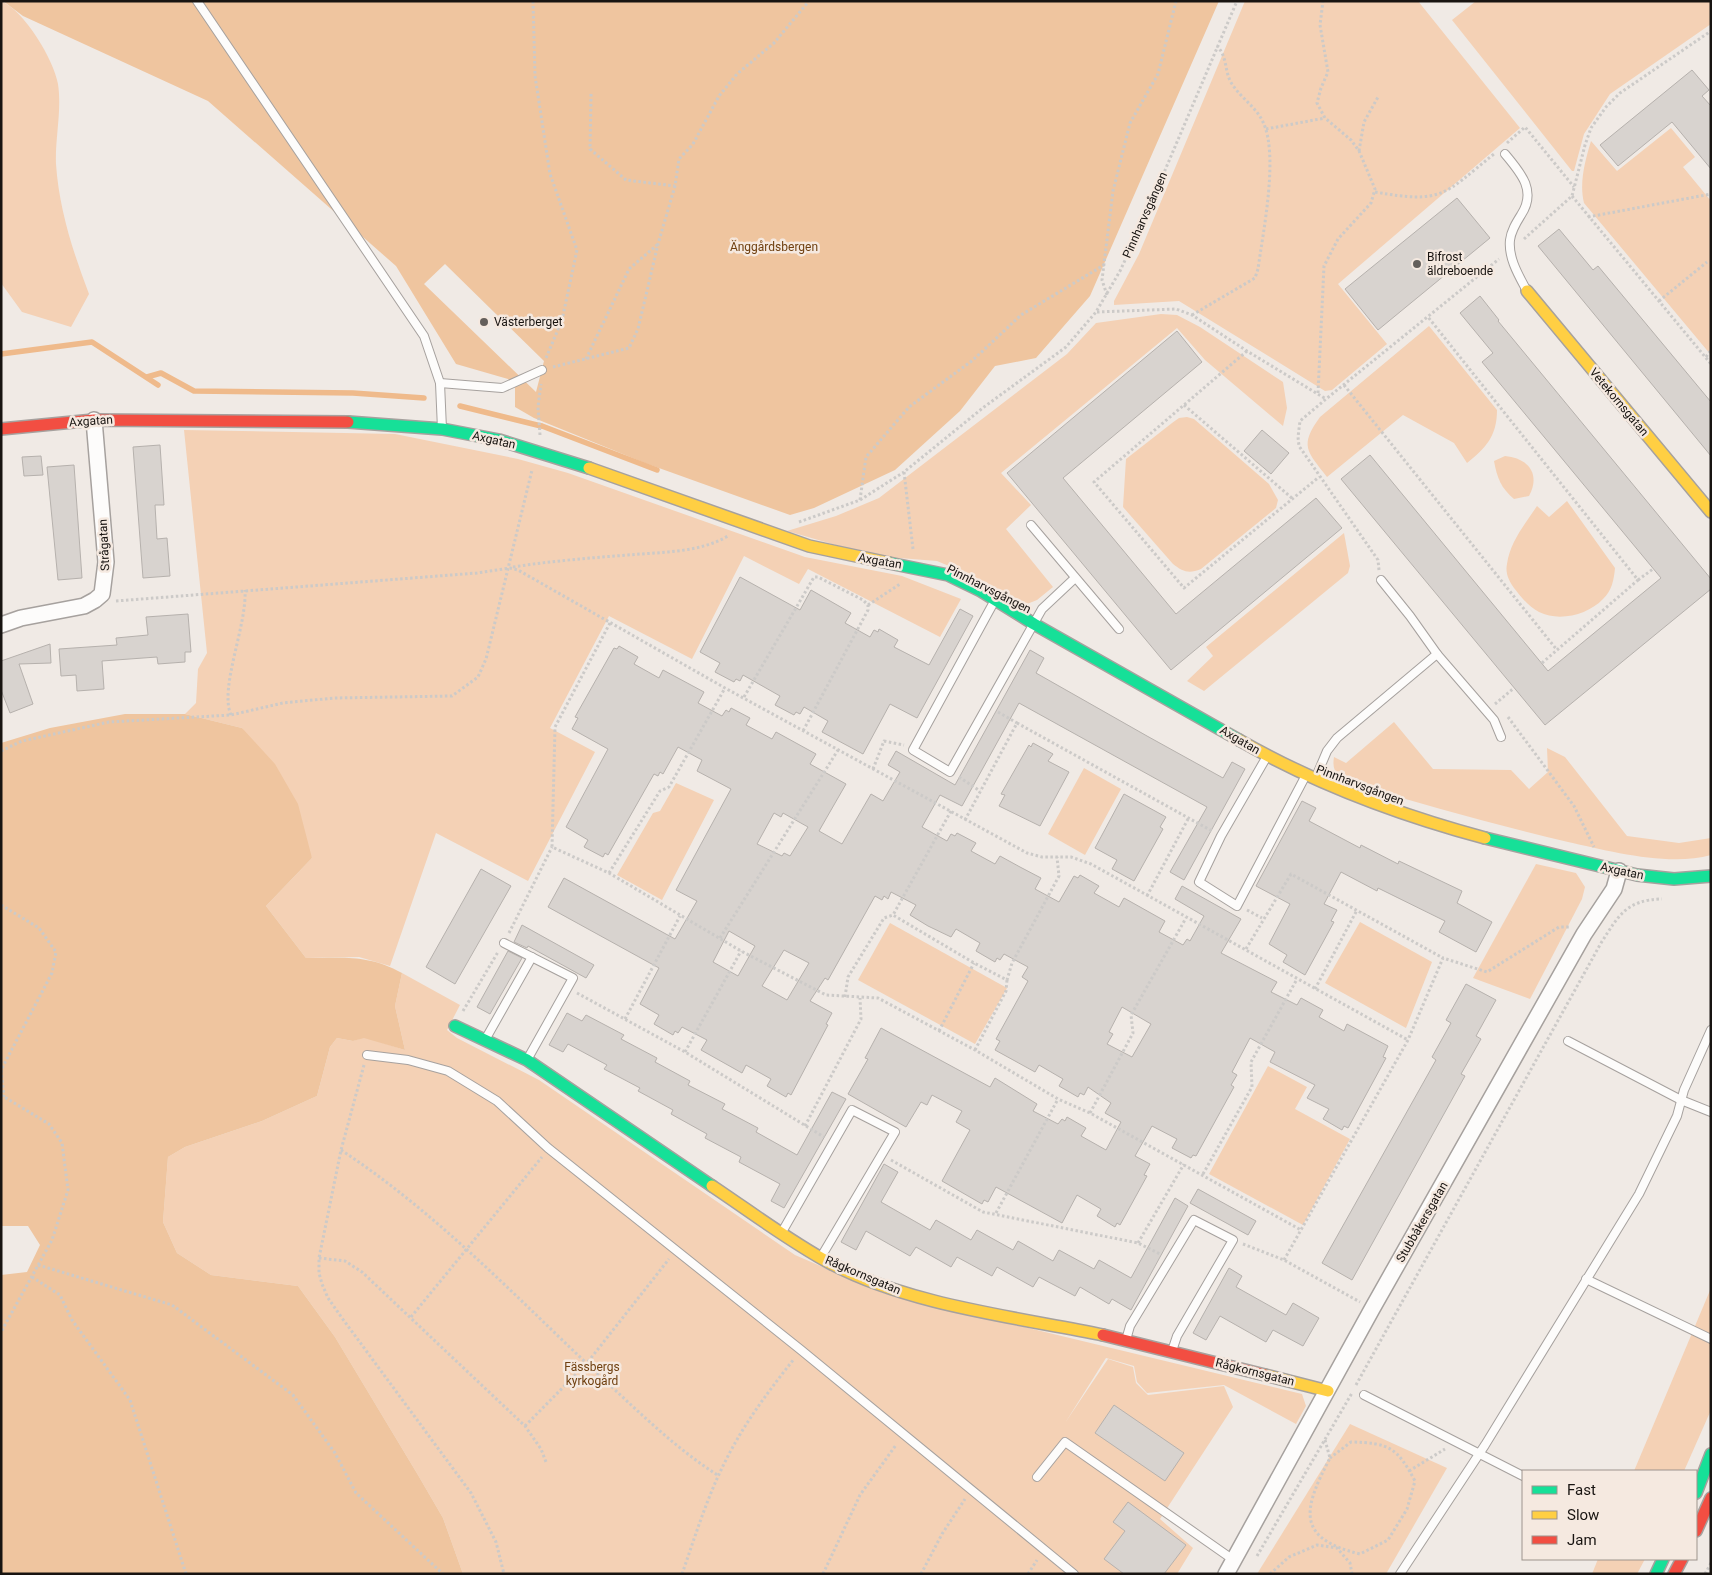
<svg xmlns="http://www.w3.org/2000/svg" width="1712" height="1575" font-family="Roboto,sans-serif">
<rect width="100%" height="100%" fill="#f0eae5"/>
<g fill="#f4d1b5">
<path d="M1,1C24,10 54,60 58,84C62,110 55,138 56,164C59,209 73,252 89,294L71,327L22,312L1,283Z"/>
<path d="M1245,1H1418L1520,128L1338,284L1387,344L1332,390L1325,391L1179,301L1114,305V301L1139,254Z"/>
<path d="M1476,1H1711V24L1610,94L1584,134L1574,171H1572L1452,20Z"/>
<path d="M1671,128L1695,157L1683,167L1711,201V355L1584,203C1579,183 1585,161 1591,141L1617,171Z"/>
<path d="M1161,314L1177,315L1200,327L1283,382L1287,408L1283,426L1205,360L1177,328L1001,473L1031,505L1006,529L1053,587L1037,600L1027,604L968,574L937,561L874,556L787,531L836,516L879,498L1067,354L1096,323Z"/>
<path d="M1429,326L1497,410C1497,436 1486,448 1467,463L1454,443L1403,415L1327,477C1307,451 1299,446 1320,417Z"/>
<path d="M1187,417L1194,419L1269,484L1278,500L1276,508L1201,569C1189,574 1183,572 1173,564L1123,507L1126,459L1172,423L1179,418Z"/>
<path d="M184,430L395,434L518,459L568,473L805,557L902,576L961,599L940,637L808,569L799,584L744,556L692,659L609,616L550,728L595,752L528,881L436,833L390,966L359,957L306,958L266,906L312,858L242,728L185,714L196,703L198,669L207,653Z"/>
<path d="M1505,456C1528,458 1541,474 1529,496L1514,499C1501,488 1497,478 1494,461Z"/>
<path d="M1567,501L1615,568C1614,579 1612,591 1603,599C1588,615 1559,622 1539,612C1529,607 1521,597 1514,588C1509,581 1505,573 1507,564C1510,542 1525,524 1537,506L1549,517Z"/>
<path d="M1344,533L1350,566L1348,573L1204,691L1187,681L1213,656L1206,647Z"/>
<path d="M1394,722L1433,769L1511,770L1529,789L1548,772L1547,748L1565,757L1627,836L1679,843L1711,838V855C1669,867 1609,851 1568,842C1495,825 1425,805 1354,784C1340,777 1331,774 1334,757L1346,763Z"/>
<path d="M1084,768L1121,789L1085,855L1048,834Z"/>
<path d="M676,783L714,800L662,900L617,875L653,813L660,811Z"/>
<path d="M1536,864L1576,873L1585,887L1582,899L1530,999L1473,978Z"/>
<path d="M1360,922L1432,962L1406,1028L1325,983Z"/>
<path d="M890,923L1007,988L975,1044L858,980Z"/>
<path d="M402,973L460,1005L447,1030L457,1038L539,1080L795,1255L883,1293L1302,1394L1306,1406L1296,1424L1224,1385L1147,1393L1137,1382L1134,1366L1106,1358L1065,1423L1108,1359L1133,1367L1136,1383L1148,1395L1224,1386L1233,1407L1160,1519L1193,1548L1177,1574H463L443,1518L418,1475L335,1337L298,1286L211,1275L177,1253L163,1222L168,1157L185,1147L262,1121L317,1096L330,1047L337,1038L353,1041L364,1037L405,1050L395,1006Z"/>
<path d="M1268,1066L1307,1087L1295,1109L1350,1139L1303,1225L1209,1174Z"/>
<path d="M1711,1288V1410L1684,1471H1634Z"/>
<path d="M1350,1424L1447,1468L1386,1574H1257Z"/>
<path d="M1598,1559H1645L1637,1574H1592Z"/>
</g>
<g fill="#efc59f" fill-rule="evenodd">
<path d="M3,1H1219L1090,296L1036,358L995,366L960,411L895,470L814,508L790,515L645,463L534,418L515,407V388L508,379L456,364L396,266L208,101L23,16ZM445,264L544,361L536,392L424,284Z"/>
<path d="M125,714H185L242,728L275,764L298,804L312,858L266,906L306,958C343,958 368,954 402,973L395,1006L405,1050L364,1038L353,1041L337,1038L330,1047L317,1096L262,1121L185,1147L168,1157L163,1222L177,1253L211,1275L298,1286L335,1337L418,1475L443,1518L463,1574H1V1275L27,1272L40,1245L28,1226H1V743L50,728Z"/>
</g>
<g fill="none" stroke-linecap="round" stroke-linejoin="round">
<g stroke="#efba8b" stroke-width="5.5">
<path d="M1,354L92,342L158,385"/>
<path d="M147,377L161,373L194,391L353,393L424,398"/>
<path d="M460,406L541,426"/>
<path d="M542,426L657,470"/>
</g>
</g>
<g fill="#d8d3cf" stroke="#b6b1ad" fill-rule="evenodd">
<path d="M1692,70L1709,90L1702,96L1711,106V169L1672,122L1618,166L1600,145Z"/>
<path d="M1457,198L1490,238L1378,330L1345,289Z"/>
<path d="M1559,229L1593,270L1598,266L1711,402V456L1538,246Z"/>
<path d="M1480,296L1499,320L1498,321L1711,579V589L1545,725L1341,479L1370,455L1548,671L1661,578L1482,362L1493,353L1460,313Z"/>
<path d="M1177,331L1202,362L1063,478L1176,614L1316,498L1342,528L1171,670L1007,473Z"/>
<path d="M1262,430L1289,453L1271,474L1244,451Z"/>
<path d="M160,445L164,505H155L157,539L167,538L170,576L143,578L133,447Z"/>
<path d="M41,456L43,475L24,476L22,457Z"/>
<path d="M74,465L82,578L58,580L47,467Z"/>
<path d="M740,577L800,610L811,590L851,613L845,623L870,637L874,630L878,632L879,629L898,640L894,647L929,665L960,609L973,616L917,718L890,704L863,754L822,732L828,721L804,707L800,714L796,712L794,715L775,705L780,696L743,675L740,681L736,679L734,682L715,672L720,663L700,652Z"/>
<path d="M188,614L191,652H185V662L158,664L157,657L102,661L104,689L77,691L76,675L61,676L59,649L117,645L116,638L148,635L146,617Z"/>
<path d="M50,644L51,663L19,664L33,704L10,713L1,690V661Z"/>
<path d="M619,646L638,657L634,664L659,678L663,670L704,692L698,703L722,716L726,710L729,712L731,708L750,718L746,725L772,739L776,732L816,754L810,764L846,784L819,831L842,844L871,794L883,801L900,772L888,765L896,751L955,785L1030,650L1044,658L1036,673L1147,736L1223,778L1232,762L1245,769L1184,880L1170,872L1207,807L1019,703L962,806L940,795L922,827L947,841L951,834L955,836L957,833L976,843L971,851L995,864L1000,856L1020,867L1041,878L1035,889L1059,902L1074,876L1078,878L1080,875L1099,886L1094,893L1119,907L1124,898L1165,921L1159,932L1183,945L1187,939L1190,941L1204,916L1175,899L1182,886L1241,919L1221,953L1277,982L1271,992L1297,1005L1301,998L1323,1010L1319,1017L1344,1031L1347,1024L1388,1046L1383,1057L1386,1058L1348,1128L1344,1126L1342,1130L1323,1119L1329,1109L1307,1098L1315,1085L1270,1062L1275,1052L1250,1038L1232,1072L1237,1075L1231,1085L1234,1087L1196,1156L1193,1155L1191,1158L1172,1148L1177,1139L1152,1126L1135,1156L1150,1164L1144,1175L1147,1176L1120,1225L1117,1223L1115,1227L1097,1216L1101,1209L1077,1195L1062,1223L996,1187L988,1202L984,1200L982,1204L942,1181L970,1130L956,1122L962,1111L932,1095L927,1105L921,1102L906,1127L848,1094L868,1059L865,1058L881,1028L990,1087L995,1078L1037,1104L1033,1111L1058,1124L1062,1119L1065,1121L1067,1117L1086,1128L1081,1136L1106,1150L1121,1122L1105,1113L1111,1103L1088,1087L1084,1095L1080,1093L1078,1097L1059,1086L1063,1079L1039,1065L1035,1072L995,1050L1000,1041L996,1039L1028,981L1022,977L1028,967L1004,954L1000,960L997,958L995,962L976,951L980,943L956,929L951,937L928,926L910,915L916,905L891,892L888,899L884,896L882,900L875,896L828,980L825,978L810,1001L832,1013L826,1024L828,1025L791,1095L788,1093L786,1097L767,1086L771,1079L746,1065L742,1073L701,1050L707,1040L682,1027L678,1033L675,1031L673,1035L654,1024L659,1015L640,1004L659,968L548,907L564,878L675,939L697,901L676,890L731,789L697,771L702,760L678,747L663,774L660,772L658,776L654,774L608,855L605,853L603,857L584,847L588,840L566,827L608,749L572,729L578,718L575,717L614,648L617,649ZM774,813L781,817L783,813L808,827L790,856L784,853L782,856L757,844ZM729,931L755,946L738,976L713,962ZM784,950L809,963L787,1000L762,986ZM1122,1007L1151,1024L1132,1057L1107,1044L1113,1034L1109,1032Z"/>
<path d="M1033,743L1053,754L1048,761L1069,772L1040,826L999,806L1005,795L1001,794L1029,745L1031,747Z"/>
<path d="M1124,794L1166,817L1160,827L1163,829L1134,881L1112,869L1117,860L1095,848Z"/>
<path d="M1302,801L1316,808L1309,821L1360,848L1361,845L1398,864L1399,861L1462,891L1457,903L1492,922L1476,952L1439,932L1445,921L1378,888L1377,891L1341,872L1324,904L1337,910L1331,921L1334,922L1305,975L1283,962L1287,955L1269,944L1290,904L1256,886Z"/>
<path d="M481,869L511,886L455,984L426,967Z"/>
<path d="M522,925L594,965L586,978L528,946L527,948L514,942Z"/>
<path d="M508,951L522,958L490,1014L477,1007Z"/>
<path d="M1466,984L1496,1000L1476,1036L1481,1039L1461,1074L1465,1076L1352,1280L1322,1263L1436,1060L1432,1057L1451,1023L1446,1020Z"/>
<path d="M567,1013L582,1021L586,1015L624,1035L621,1039L657,1058L655,1062L690,1081L688,1085L725,1104L722,1109L758,1128L756,1132L797,1155L832,1092L846,1099L784,1208L771,1201L780,1184L739,1162L741,1157L705,1138L707,1134L671,1114L673,1110L638,1091L640,1088L604,1069L607,1065L568,1044L563,1052L549,1045Z"/>
<path d="M884,1164L898,1172L881,1202L930,1230L936,1220L971,1240L977,1230L1013,1250L1018,1241L1053,1261L1059,1250L1094,1269L1099,1260L1131,1278L1175,1198L1188,1206L1131,1310L1112,1299L1109,1304L1080,1287L1075,1296L1039,1277L1033,1287L997,1267L992,1276L957,1257L951,1267L916,1247L910,1256L866,1231L856,1250L841,1242Z"/>
<path d="M1198,1189L1256,1221L1248,1235L1190,1203Z"/>
<path d="M1229,1268L1242,1276L1236,1287L1286,1315L1293,1303L1319,1318L1303,1346L1273,1330L1266,1342L1220,1316L1206,1340L1193,1333Z"/>
<path d="M1114,1405L1184,1453L1165,1481L1095,1433Z"/>
<path d="M1128,1502L1186,1545L1164,1574H1124L1104,1559L1125,1531L1113,1522Z"/>
</g>
<g fill="none" stroke-linecap="round" stroke-linejoin="round">
<defs>
<g id="lane">
<path d="M197,1L424,336L440,383L442,429"/>
<path d="M1505,154C1521,173 1537,191 1521,215C1516,223 1511,231 1510,240C1508,258 1519,276 1527,291"/>
<path d="M440,383L502,388L542,370"/>
<path d="M1031,525L1119,629"/>
<path d="M1381,580L1410,616L1437,654"/>
<path d="M995,600L913,750L950,772L1042,609L1075,578"/>
<path d="M1266,758L1221,836L1199,882L1237,906L1306,775"/>
<path d="M1316,777L1327,751L1337,738L1437,654L1494,720L1501,737"/>
<path d="M504,943L573,978L527,1060"/>
<path d="M485,1040L532,957"/>
<path d="M1568,1041L1681,1100L1711,1112"/>
<path d="M367,1055L408,1060L448,1071L497,1101L548,1148L801,1350L1074,1574"/>
<path d="M782,1232L852,1110L895,1132L821,1257"/>
<path d="M1586,1279L1711,1339"/>
<path d="M1126,1340L1130,1326L1194,1220L1233,1240L1177,1336L1172,1351"/>
<path d="M1364,1395L1523,1476"/>
<path d="M1037,1477L1065,1442L1235,1561"/>
<path d="M1400,1574L1485,1445L1639,1194L1677,1116L1684,1090L1711,1030"/>
</g>
<g id="street">
<path d="M1,625L21,618L84,606L95,600L102,594L106,562L94,420"/>
<path d="M1226,1574L1372,1309L1584,934L1614,889L1619,871"/>
</g>
<g id="fast">
<path d="M348,422L442,429L499,440L589,468"/>
<path d="M889,563L948,575L981,591L1034,624L1239,740"/>
<path d="M1485,838L1637,875L1674,879L1711,876"/>
<path d="M455,1026L527,1060L712,1186"/>
<path d="M1696,1493L1711,1454"/>
<path d="M1656,1574L1663,1559"/>
</g>
<g id="slow">
<path d="M1527,291L1711,512"/>
<path d="M589,468L809,546L889,563"/>
<path d="M1239,740C1316,784 1399,815 1485,838"/>
<path d="M712,1186C751,1212 789,1241 830,1263C909,1305 1015,1317 1103,1335"/>
<path d="M1265,1375L1328,1391"/>
</g>
<g id="jam">
<path d="M1,429L94,420L348,422"/>
<path d="M1103,1335L1265,1375"/>
<path d="M1696,1531L1711,1498"/>
<path d="M1674,1574L1682,1559"/>
</g>
</defs>
<use href="#lane" stroke="#a6a19e" stroke-width="10"/>
<use href="#street" stroke="#a6a19e" stroke-width="18"/>
<use href="#fast" stroke="#a6a19e" stroke-width="14"/>
<use href="#slow" stroke="#a6a19e" stroke-width="14"/>
<use href="#jam" stroke="#a6a19e" stroke-width="14"/>
<g stroke="#cccac8" stroke-width="3" stroke-dasharray="2.5 2.5" stroke-linecap="butt">
<path d="M533,1L535,76L550,174L577,250L562,320L546,358"/>
<path d="M591,94L590,149L626,180L675,186"/>
<path d="M1266,129L1325,118"/>
<path d="M1507,143L1525,127L1574,187"/>
<path d="M1359,151L1364,122L1378,97"/>
<path d="M1375,192C1443,204 1443,195 1494,154"/>
<path d="M1572,196L1711,364"/>
<path d="M1588,217L1711,194"/>
<path d="M1524,239L1572,196L1585,145L1591,128L1606,107L1620,93L1711,31"/>
<path d="M1107,295L1102,280L1113,191L1130,123L1158,74L1176,1"/>
<path d="M1659,301L1707,262"/>
<path d="M1097,312L1176,309L1192,315L1247,351L1326,399"/>
<path d="M1192,315L1255,278L1258,269C1263,232 1279,155 1263,122C1256,107 1241,98 1232,84C1224,72 1228,57 1217,46"/>
<path d="M1247,351L1094,482L1184,588L1319,477"/>
<path d="M1706,357L1711,350"/>
<path d="M586,359L629,269L657,245"/>
<path d="M553,367L629,348L638,329L658,244L675,186L679,159L693,144L719,96L737,74L774,43L809,1"/>
<path d="M1344,385L1557,650L1638,580L1428,317"/>
<path d="M1318,393L1324,266L1338,239L1371,203L1375,189L1359,151L1351,140L1325,118L1317,103L1321,88L1328,72L1320,25L1323,1"/>
<path d="M1184,405L1293,499"/>
<path d="M540,435L538,407L541,384"/>
<path d="M860,500L866,457L909,407L973,360L1021,315L1104,265"/>
<path d="M799,522L860,500L904,472"/>
<path d="M913,549L904,472L984,407L1066,347L1096,312L1120,271L1143,222L1237,1"/>
<path d="M513,567C551,561 589,558 628,555C661,552 699,553 728,536"/>
<path d="M1379,570L1378,560L1299,446L1298,437L1300,421L1326,399L1499,259"/>
<path d="M1638,580L1653,569"/>
<path d="M116,601L477,573L510,568L518,570L725,688L1027,853L1042,857H1071L1091,864L1408,1040"/>
<path d="M868,605L900,584"/>
<path d="M610,623L555,727L552,847L609,873L741,951L826,995L878,998L975,1050L1058,1099L1090,1113L1301,1230"/>
<path d="M1542,663L1557,650"/>
<path d="M744,697L814,577H818L863,600L868,605V610L803,731"/>
<path d="M1495,704L1514,688"/>
<path d="M998,712L1017,723"/>
<path d="M231,715C219,688 247,626 245,590"/>
<path d="M1508,717L1574,806L1594,847"/>
<path d="M1,751L22,741L109,722L231,715L283,703L334,698L452,696L478,677L486,659L532,470"/>
<path d="M873,769L884,741L904,745"/>
<path d="M959,777L980,791"/>
<path d="M951,811L893,915L974,963L1007,980L1012,963L1059,876L1057,857"/>
<path d="M965,820L1017,723L1212,831"/>
<path d="M609,873L660,791L669,787L725,688"/>
<path d="M1147,896L1188,819"/>
<path d="M1,905L39,928L56,952L52,973L1,1070L4,1097"/>
<path d="M1247,910L1262,918"/>
<path d="M509,933L552,847"/>
<path d="M720,938L838,750"/>
<path d="M1246,949L1291,874L1443,958"/>
<path d="M1315,989L1357,910"/>
<path d="M577,993L685,1052L824,1137"/>
<path d="M845,997L848,977L884,918L893,915"/>
<path d="M463,1011L498,952"/>
<path d="M625,1019L680,916"/>
<path d="M939,1031L974,963"/>
<path d="M975,1050L1006,991L1007,980"/>
<path d="M685,1052L741,951"/>
<path d="M364,1065L341,1150L319,1258V1273L322,1284L328,1298L342,1318L471,1493L496,1542L504,1574"/>
<path d="M1,1095L49,1124L62,1143L68,1190L52,1240L1,1332"/>
<path d="M1090,1113L1133,1033L1131,1015L1186,918"/>
<path d="M805,1126L861,1019L860,998"/>
<path d="M341,1150C437,1213 517,1298 600,1376C638,1411 675,1448 719,1476"/>
<path d="M891,1160L983,1212L1138,1243L1160,1254"/>
<path d="M1203,1174L1252,1087L1251,1062L1297,979"/>
<path d="M996,1213L1058,1099"/>
<path d="M1138,1243L1184,1164"/>
<path d="M1243,1244L1284,1260L1360,1302"/>
<path d="M319,1258L345,1261L362,1272L525,1426L541,1449L546,1462"/>
<path d="M1284,1260L1408,1040L1443,958L1487,972L1559,927H1569"/>
<path d="M38,1265L172,1305L293,1395L335,1453L356,1493L443,1574"/>
<path d="M32,1277L60,1295L72,1320L130,1400L186,1574"/>
<path d="M411,1317L542,1157"/>
<path d="M1356,1385L1601,943C1619,915 1626,900 1662,899"/>
<path d="M525,1426L587,1363L669,1259"/>
<path d="M1325,1440L1330,1458C1304,1508 1294,1538 1360,1554L1388,1540L1407,1509L1415,1481C1397,1447 1389,1443 1351,1442L1330,1458"/>
<path d="M1409,1471L1445,1449"/>
<path d="M1257,1556L1352,1393"/>
<path d="M682,1574C696,1534 708,1494 728,1456C746,1421 770,1389 794,1359"/>
<path d="M823,1574L860,1495L896,1445"/>
<path d="M921,1574L942,1534L965,1499"/>
<path d="M1028,1574L1037,1560"/>
<path d="M1270,1574L1289,1557L1317,1545L1337,1548L1350,1563L1352,1574"/>
<path d="M1705,1574L1711,1563"/>
</g>
<use href="#lane" stroke="#fdfcfb" stroke-width="8"/>
<use href="#street" stroke="#fdfcfb" stroke-width="15"/>
<use href="#fast" stroke="#16e098" stroke-width="11"/>
<use href="#slow" stroke="#ffcf43" stroke-width="11"/>
<use href="#jam" stroke="#f24e42" stroke-width="11"/>
</g>
<g fill="#645f5b" stroke="#f5e9e0" stroke-width="2">
<circle cx="1417" cy="264" r="5"/>
<circle cx="484" cy="322" r="5"/>
</g>
<g text-anchor="middle" dominant-baseline="central" stroke-width="5" stroke-linejoin="round" paint-order="stroke">
<g font-size="12" fill="#181411" stroke="#f5e9e0">
<text transform="translate(1145 215) rotate(-66)">Pinnharvsgången</text>
<text transform="translate(1619 402) rotate(50)">Vetekornsgatan</text>
<text transform="translate(91 421) rotate(-4)">Axgatan</text>
<text transform="translate(494 440) rotate(13)">Axgatan</text>
<text transform="translate(104 545) rotate(-93)">Strågatan</text>
<text transform="translate(880 561) rotate(10)">Axgatan</text>
<text transform="translate(989 589) rotate(27)">Pinnharvsgången</text>
<text transform="translate(1240 740) rotate(30)">Axgatan</text>
<text transform="translate(1360 785) rotate(21)">Pinnharvsgången</text>
<text transform="translate(1622 871) rotate(12)">Axgatan</text>
<text transform="translate(1422 1222) rotate(-60)">Stubbåkersgatan</text>
<text transform="translate(863 1275) rotate(23)">Rågkornsgatan</text>
<text transform="translate(1255 1372) rotate(14)">Rågkornsgatan</text>
</g>
<g font-size="12" fill="#704010" stroke="#f5e9e0">
<text x="774" y="247">Änggårdsbergen</text>
<text x="592" y="1367">Fässbergs<tspan x="592" dy="14">kyrkogård</tspan></text>
</g>
<g font-size="12" fill="#181411" stroke="#f5e9e0" text-anchor="start">
<text x="1427" y="257">Bifrost<tspan x="1427" dy="14">äldreboende</tspan></text>
<text x="494" y="322">Västerberget</text>
</g>
</g>
<rect width="1712" height="1575" fill="none" stroke="#181411" stroke-width="5"/>
<rect x="1522" y="1470" width="175" height="90" fill="#f5e9e0" stroke="#9d948d"/>
<rect x="1532" y="1486" width="25" height="8" fill="#16e098" stroke="#9d948d"/>
<text x="1567" y="1495" font-size="15" fill="#181411">Fast</text>
<rect x="1532" y="1511" width="25" height="8" fill="#ffcf43" stroke="#9d948d"/>
<text x="1567" y="1520" font-size="15" fill="#181411">Slow</text>
<rect x="1532" y="1536" width="25" height="8" fill="#f24e42" stroke="#9d948d"/>
<text x="1567" y="1545" font-size="15" fill="#181411">Jam</text>
</svg>
